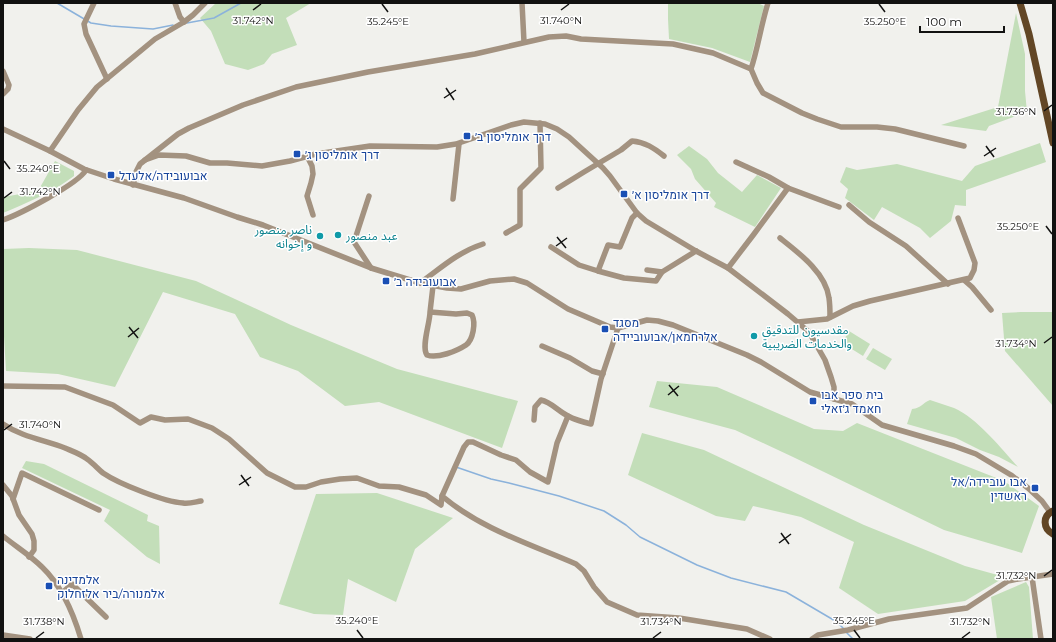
<svg xmlns="http://www.w3.org/2000/svg" width="1056" height="642" font-family="Montserrat,'Noto Sans Arabic',Heebo,sans-serif">
<rect width="100%" height="100%" fill="#f1f1ed"/>
<g fill="#c3deb9">
<path d="M216,3H311L286,18L297,45L272,54L264,64L248,70L225,64L211,31L200,18Z"/>
<path d="M668,3H758L764,6L750,62L712,48L669,39L668,19Z"/>
<path d="M1016,13L1025,54V91L1027,112L989,126L986,131L941,125L998,107Z"/>
<path d="M1040,143L1046,162L966,190V206L955,205L951,221L930,238L920,228L882,207L874,220L845,198L848,189L840,182L846,167L857,170L897,164L962,181L975,166Z"/>
<path d="M689,146L707,159L718,173L742,192L757,175L781,188L755,227L714,207L716,203L695,179L691,169L677,155Z"/>
<path d="M55,161L74,171V176C53,192 27,203 3,213V197L38,191Z"/>
<path d="M29,248L77,250L196,281L291,325L397,369L518,401L502,448L379,402L345,406L298,371L260,357L235,314L163,292L115,387L58,374L6,371L3,319V249Z"/>
<path d="M1021,312H1053V406L1005,351L1002,313Z"/>
<path d="M849,331L870,344L863,356L842,343Z"/>
<path d="M873,348L892,359L885,370L866,359Z"/>
<path d="M657,381L717,387L814,429L843,431L857,423L1004,481L1039,506L1022,553L944,530L793,457L735,430L649,407Z"/>
<path d="M930,400C938,403 946,405 954,408C976,417 1002,449 1018,467L999,457L980,450L956,438L907,424L912,409C922,408 922,403 930,400Z"/>
<path d="M642,433L704,450L864,525L965,566L1005,577L965,601L878,614L839,588L854,542L801,517L753,506L745,521L716,516L628,475Z"/>
<path d="M26,461L44,464L148,515L147,521L159,526L160,564L147,557L104,521L110,510L22,468Z"/>
<path d="M377,493L453,518L415,549L396,602L348,579L343,615L314,614L279,604L316,494Z"/>
<path d="M1026,582L1029,587L1033,639H997L991,597Z"/>
</g>
<g fill="none" stroke-linecap="round" stroke-linejoin="round">
<g stroke="#8bb2db" stroke-width="1.5">
<path d="M57,3L91,23L111,26L153,29L173,25"/>
<path d="M187,23L214,18L241,3"/>
<path d="M456,467L491,479L509,483L559,496L604,511L626,525L640,537L697,565L731,578L786,592L837,622L844,629"/>
<path d="M846,632L853,639"/>
</g>
<g stroke="#a39280" stroke-width="5.5">
<path d="M94,3L84,24L86,34L107,79"/>
<path d="M175,3L180,17L184,22"/>
<path d="M522,3L524,42"/>
<path d="M751,69C758,48 761,25 768,3"/>
<path d="M3,71L9,85L8,89L3,94"/>
<path d="M3,129L50,151L84,169L114,179L184,198L237,217L263,225L371,268L420,283L447,288L461,289L490,281L514,279L527,283L568,309L610,327L618,328L647,320L658,321L673,325L747,355L761,362L810,392L852,404L882,425L954,446L976,454L1011,475L1028,488L1042,501L1050,512"/>
<path d="M50,151L78,110L97,87L155,39L184,22L193,15L205,3"/>
<path d="M307,156L312,166L313,174L311,183L307,196L313,215"/>
<path d="M145,160L178,134L189,128L243,105L296,87L368,72L475,54L549,37L566,36L581,39L673,44L713,53L751,69L757,83L763,93L802,113L817,119L841,127H877L895,129L964,146"/>
<path d="M133,185L136,172L140,164L145,160L159,155L186,156L210,163H227L262,166L290,161L316,154L370,146L437,147L456,144L511,125L524,122L545,124L557,129L569,137L603,168L610,176L637,213L646,221L696,251L728,268L788,314L809,332L825,360L831,377L834,387V399"/>
<path d="M558,188L584,172L621,150L632,141C645,142 654,148 664,156"/>
<path d="M788,188L839,207"/>
<path d="M369,196L354,242L371,268"/>
<path d="M453,199L459,144"/>
<path d="M849,205L869,222L906,246L948,284"/>
<path d="M3,220C20,214 78,184 86,170"/>
<path d="M506,233L520,225V189L541,168L540,123"/>
<path d="M780,238C799,253 826,273 829,298C830,305 830,311 830,317"/>
<path d="M551,247L579,265L598,271L624,278L656,281L662,272"/>
<path d="M728,268L754,234L788,188L769,177L736,162"/>
<path d="M647,270L662,272L696,251"/>
<path d="M598,271L608,245L620,247L632,218L637,213"/>
<path d="M964,280L972,287L991,310"/>
<path d="M420,283C441,268 458,252 483,244"/>
<path d="M430,312C430,323 421,347 427,355C437,359 457,351 466,345C473,340 476,323 472,315L467,313L456,314L430,312L433,286"/>
<path d="M798,322L827,319L853,306L870,301L970,278L974,270L975,263L958,218"/>
<path d="M542,346L570,358L592,371L603,374"/>
<path d="M3,386L65,387L113,405L140,423L151,417L165,420L188,419L212,428L229,439L267,473L295,487H306L321,482L340,479L357,478L379,486L399,487L426,495L441,505L442,496"/>
<path d="M568,416L557,443L548,482L530,472L516,460L501,455L473,442H468L464,447L442,496C481,529 530,544 576,564L584,571L594,587L607,602L637,615L679,618L747,629L770,639"/>
<path d="M534,420L535,407L541,400C551,402 558,411 568,416C575,420 583,422 591,424L601,379L618,328"/>
<path d="M3,424C22,437 44,440 65,448C72,451 81,454 87,459C93,463 98,469 103,473C119,484 165,502 183,503C189,504 195,502 201,501"/>
<path d="M3,485L12,496L19,515L32,534L34,541V550L29,557"/>
<path d="M13,499L22,473L99,510"/>
<path d="M3,536C15,546 30,555 42,567C62,586 73,612 81,639"/>
<path d="M1032,577L1041,639"/>
<path d="M62,593L72,584L106,617"/>
<path d="M3,635L30,639"/>
<path d="M812,639L818,635L848,630L889,619L967,608L1008,581L1018,579L1053,574"/>
</g>
<g stroke="#624625" stroke-width="7">
<path d="M1020,3L1029,34L1053,143"/>
<path d="M1053,511C1042,516 1043,529 1053,534"/>
</g>
</g>
<path fill="none" stroke="#121211" stroke-width="1.5" d="M382,4L388,12M879,4L885,12M253,10L261,4M561,10L569,4M446,88L454,100M444,98L456,90M1044,111L1052,105M986,146L994,157M984,156L996,148M4,161L10,169M4,198L12,192M1046,226L1052,234M557,237L566,248M556,246L567,238M129,327L138,338M128,337L139,328M1044,343L1052,337M669,385L678,396M668,395L679,386M4,430L12,424M241,475L249,486M239,485L251,477M781,533L789,544M779,543L791,534M1044,576L1052,570M357,630L363,638M854,630L860,638M36,638L44,632M653,638L661,632M962,638L970,632"/>
<g fill="#1a4fb4" stroke="#fff" stroke-width="1.5">
<rect x="463" y="132" width="8" height="8" rx="2"/>
<rect x="293" y="150" width="8" height="8" rx="2"/>
<rect x="107" y="171" width="8" height="8" rx="2"/>
<rect x="620" y="190" width="8" height="8" rx="2"/>
<rect x="382" y="277" width="8" height="8" rx="2"/>
<rect x="601" y="325" width="8" height="8" rx="2"/>
<rect x="809" y="397" width="8" height="8" rx="2"/>
<rect x="1031" y="484" width="8" height="8" rx="2"/>
<rect x="45" y="582" width="8" height="8" rx="2"/>
</g>
<g fill="#0f9aa8" stroke="#fff" stroke-width="1.5">
<circle cx="338" cy="235" r="4"/>
<circle cx="320" cy="236" r="4"/>
<circle cx="754" cy="336" r="4"/>
</g>
<g text-anchor="middle" dominant-baseline="central" stroke-width="3" stroke-linejoin="round" paint-order="stroke">
<g font-size="12" fill="#164399" stroke="#fff" text-anchor="start">
<text x="475" y="136">דרך אומליסון ב׳</text>
<text x="305" y="154">דרך אומליסון ג׳</text>
<text x="119" y="175">אבועובידה/אלעדל</text>
<text x="632" y="194">דרך אומליסון א׳</text>
<text x="394" y="281">אבועובידה ב׳</text>
<text x="613" y="322">מסגד<tspan x="613" dy="14">אלרחמאן/אבועוביידה</tspan></text>
<text x="821" y="394">בית ספר אבו<tspan x="821" dy="14">חאמד ג׳זאלי</tspan></text>
<text x="1027" y="481" text-anchor="end">אבו עוביידה/אל<tspan x="1027" dy="14">ראשדין</tspan></text>
<text x="57" y="579">אלמדינה<tspan x="57" dy="14">אלמנורה/ביר אלזחלוק</tspan></text>
</g>
<g font-size="12" fill="#0d838f" stroke="#fff" text-anchor="start">
<text x="312" y="229" text-anchor="end">ناصر منصور<tspan x="312" dy="14">و إخوانه</tspan></text>
<text x="346" y="235">عبد منصور</text>
<text x="762" y="329">مقدسيون للتدقيق<tspan x="762" dy="14">والخدمات الضريبية</tspan></text>
</g>
</g>
<g font-size="10" text-anchor="middle" fill="#121211" stroke="#fff" stroke-width="3" stroke-linejoin="round" paint-order="stroke">
<text x="253" y="24">31.742°N</text>
<text x="561" y="24">31.740°N</text>
<text x="388" y="25">35.245°E</text>
<text x="885" y="25">35.250°E</text>
<text x="1016" y="115">31.736°N</text>
<text x="38" y="172">35.240°E</text>
<text x="40" y="195">31.742°N</text>
<text x="1018" y="230">35.250°E</text>
<text x="1016" y="347">31.734°N</text>
<text x="40" y="428">31.740°N</text>
<text x="1016" y="579">31.732°N</text>
<text x="357" y="624">35.240°E</text>
<text x="854" y="624">35.245°E</text>
<text x="44" y="625">31.738°N</text>
<text x="661" y="625">31.734°N</text>
<text x="970" y="625">31.732°N</text>
</g>
<rect width="1056" height="642" fill="none" stroke="#121211" stroke-width="8"/>
<path d="M920 26v6h84v-6" fill="none" stroke="#121211" stroke-width="2"/>
<text x="926" y="26" font-size="12" fill="#121211" stroke="#ffffff" stroke-width="3" paint-order="stroke">100 m</text>
</svg>
